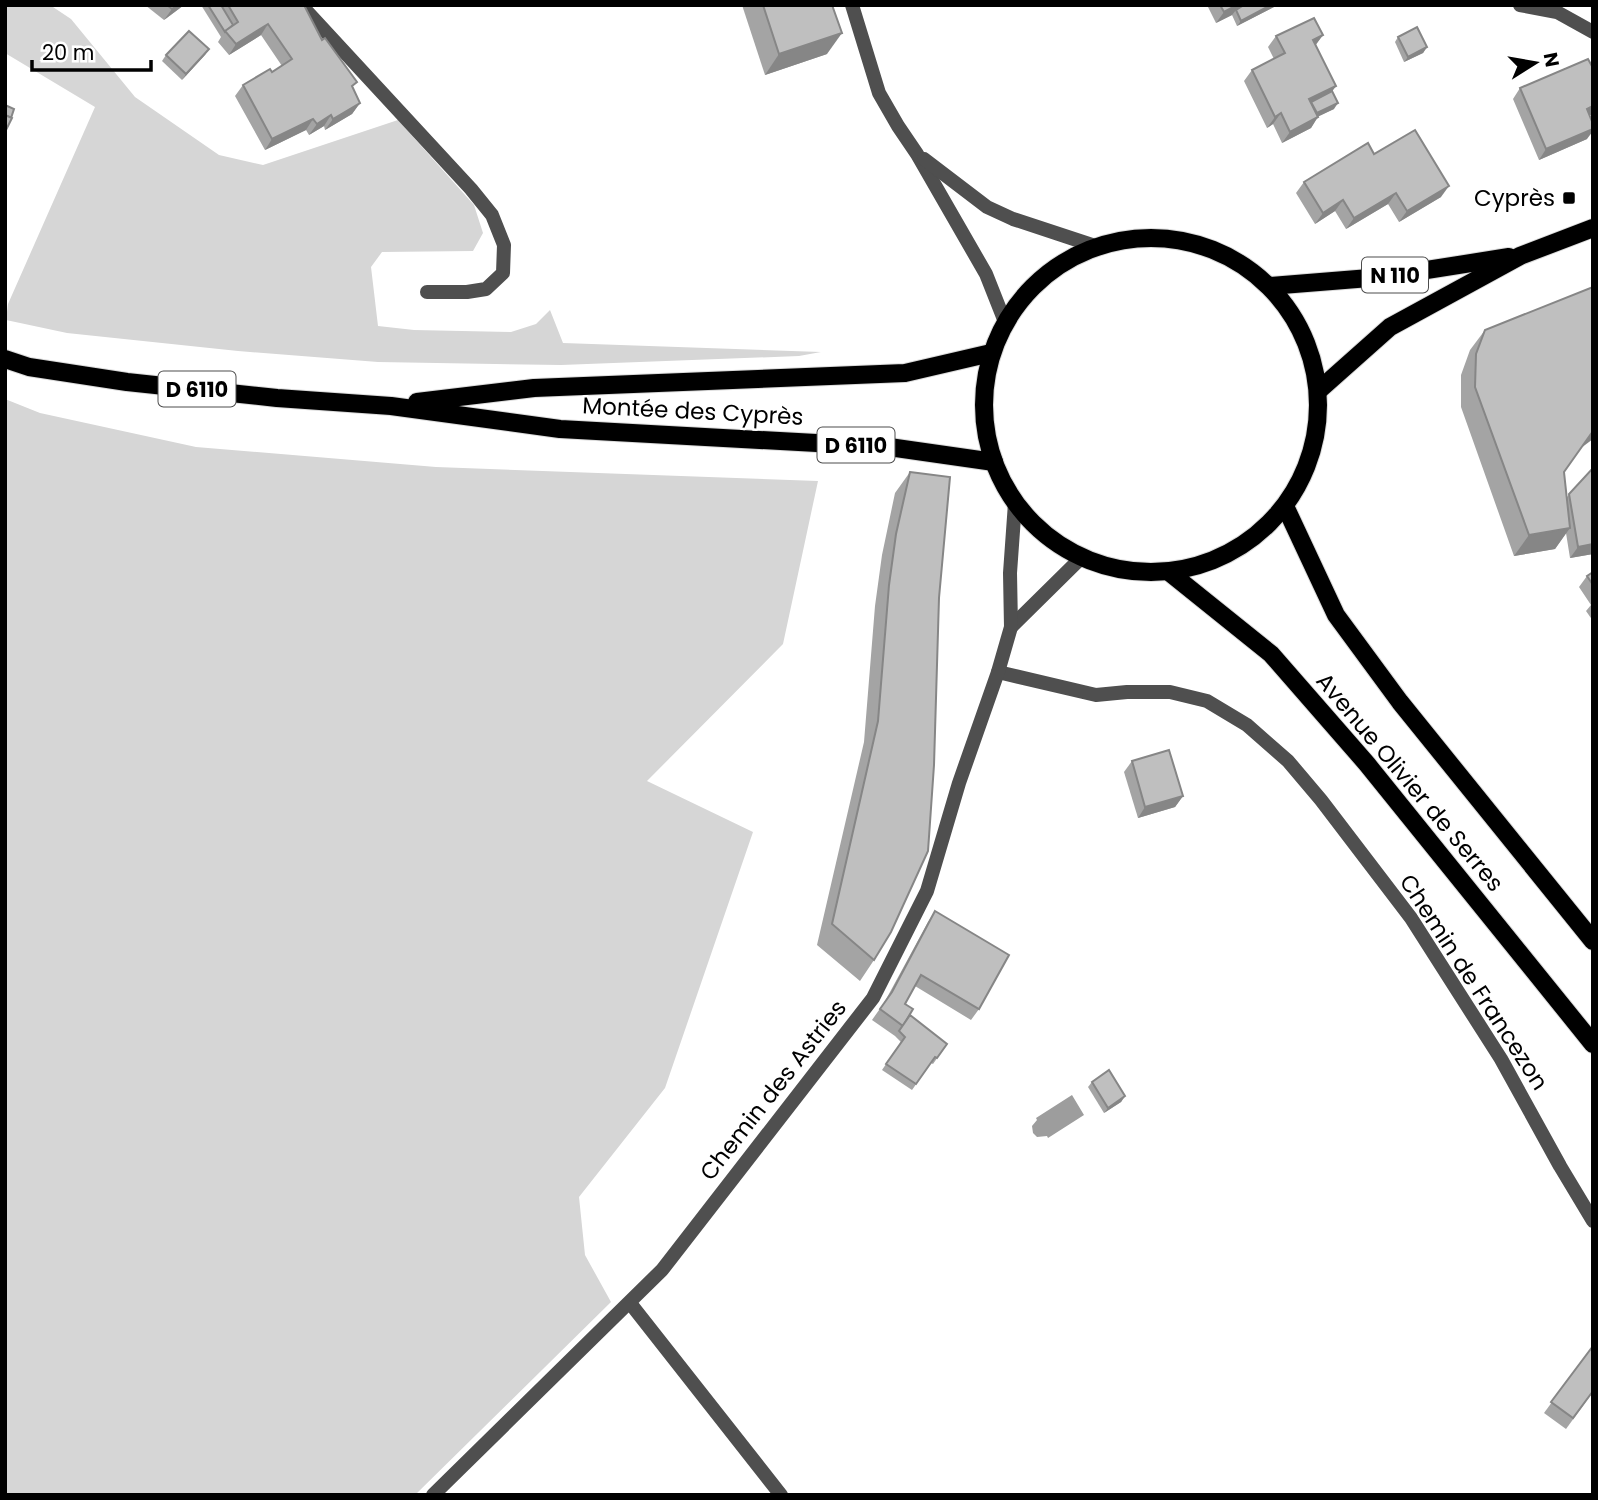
<svg xmlns="http://www.w3.org/2000/svg" width="1598" height="1500" font-family="Poppins,sans-serif">
<rect width="100%" height="100%" fill="#fff"/>
<g fill="#d6d6d6">
<path d="M5,5H50L71,19L135,97L219,155L263,165L398,120L474,205L483,233L473,251L382,252L371,267L378,326L414,330L511,332L536,324L550,310L563,343L821,352L799,356L561,365L378,362L238,351L67,333L6,320L8,304L95,107L5,53Z"/>
<path d="M5,399L40,413L196,447L436,467L818,481L783,644L647,781L753,832L665,1088L579,1197L585,1255L611,1302L415,1495H5Z"/>
</g>
<path fill="#9d9d9d" d="M1072,1095L1084,1115L1048,1138L1047,1136L1037,1137L1033,1133L1032,1126L1037,1120L1036,1118Z"/>
<g fill="none" stroke-linecap="round" stroke-linejoin="round">
<defs>
<g id="primary">
<circle cx="1151" cy="405" r="167"/>
<path d="M1269,286L1382,277L1509,257"/>
<path d="M5,359L29,367L127,382L277,398L391,406L560,429L889,447L994,462"/>
<path d="M1318,391L1390,327L1520,256L1593,228"/>
<path d="M417,402L534,388L905,373L991,353"/>
<path d="M1285,506L1336,615L1400,702L1593,941"/>
<path d="M1169,572L1271,654L1367,764L1593,1044"/>
</g>
</defs>
<use href="#primary" stroke="#dbdbdb" stroke-width="20"/>
<path stroke="#4f4f4f" stroke-width="14" d="M630,1303L781,1495"/>
<g stroke="#4f4f4f" stroke-width="14">
<path d="M301,5L471,189L492,215L504,245L503,273L486,289L467,292H427"/>
<path d="M1520,5L1557,12L1593,32"/>
<path d="M1011,627L1081,558"/>
<path d="M998,672L1096,695L1127,692H1170L1207,701L1247,725L1288,761L1321,800L1411,918L1501,1059L1560,1166L1593,1221"/>
<path d="M433,1495L662,1270L873,998L927,891L959,783L998,672L1011,627L1010,573L1015,503"/>
</g>
<g stroke="#4f4f4f" stroke-width="14">
<path d="M852,5L879,93L898,126L917,154L986,274L1005,322"/>
<path d="M924,159L987,207L1013,219L1095,246"/>
</g>
<use href="#primary" stroke="#000" stroke-width="18"/>
</g>
<g fill="#a4a4a4">
<path d="M145,5H184L164,20Z"/>
<path d="M201,5H304L322,40L353,88L360,103L352,114L325,130L324,126L309,135L306,130L265,150L235,96L243,85L272,72L282,66L261,35L229,55L218,42L221,37Z"/>
<path d="M742,5H832L827,54L765,75Z"/>
<path d="M1207,5H1278L1237,26L1232,15L1216,23Z"/>
<path d="M1323,35L1315,45L1336,86L1332,91L1334,109L1318,116L1311,128L1282,143L1273,124L1267,128L1244,81L1252,70L1274,59L1268,47L1276,36Z"/>
<path d="M1398,37L1427,47L1423,53L1404,62L1395,42Z"/>
<path d="M209,49L182,80L162,61L166,55Z"/>
<path d="M1520,88L1593,114L1589,115L1587,139L1539,160L1513,99Z"/>
<path d="M1374,154L1441,197L1399,222L1388,204L1346,229L1335,211L1315,224L1296,193L1304,182Z"/>
<path d="M1485,330L1581,447L1564,472L1567,497L1593,468V554L1570,558L1566,533L1555,549L1514,556L1461,407V375L1470,350Z"/>
<path d="M910,472L874,960L860,981L817,945L864,742L875,606L882,555L895,493Z"/>
<path d="M1593,572V621L1586,611L1591,605L1579,587L1587,576Z"/>
<path d="M1132,761L1183,796L1175,807L1138,818L1124,772Z"/>
<path d="M935,911L979,1009L971,1020L915,986L905,1004L910,1015L947,1044L933,1064L931,1063L912,1090L882,1070L901,1042L895,1036L872,1020L884,1003L928,922Z"/>
<path d="M1092,1082L1125,1096L1121,1102L1104,1113L1088,1087Z"/>
<path d="M1593,1346V1392L1566,1429L1544,1413Z"/>
</g>
<g fill="#868686">
<path d="M177,5H184L164,20L172,9Z"/>
<path d="M1237,5H1251L1236,10L1232,15L1216,23L1224,12Z"/>
<path d="M1271,5H1278L1237,26L1241,21Z"/>
<path d="M268,24L261,35L229,55L236,44Z"/>
<path d="M842,33L827,54L765,75L779,54Z"/>
<path d="M1323,35L1315,46L1313,40Z"/>
<path d="M1427,47L1423,53L1404,62L1408,57Z"/>
<path d="M209,49L205,55L182,80L186,74Z"/>
<path d="M1336,86L1328,97L1307,107L1309,99Z"/>
<path d="M360,103L352,114L325,130L333,119Z"/>
<path d="M1338,103L1334,109L1307,122L1311,116Z"/>
<path d="M1593,106V114L1579,120L1587,109Z"/>
<path d="M1281,113L1273,124L1267,128L1275,117Z"/>
<path d="M331,115L324,126L309,135L317,124Z"/>
<path d="M1318,117L1311,128L1282,143L1290,132Z"/>
<path d="M313,119L306,130L265,150L272,139Z"/>
<path d="M1593,129V131L1587,139L1539,160L1546,149Z"/>
<path d="M1449,186L1441,197L1399,222L1407,211Z"/>
<path d="M1396,193L1388,204L1346,229L1354,218Z"/>
<path d="M1343,200L1335,211L1315,224L1323,213Z"/>
<path d="M1593,431V439L1581,448Z"/>
<path d="M1570,528L1555,549L1514,556L1529,535Z"/>
<path d="M1593,544V554L1570,558L1578,547Z"/>
<path d="M1183,796L1175,807L1138,818L1145,807Z"/>
<path d="M1125,1096L1121,1102L1104,1113L1108,1108Z"/>
</g>
<g fill="#bfbfbf" stroke="#868686" stroke-width="2">
<path d="M167,5H177L172,9Z"/>
<path d="M208,5H221L233,25L225,32Z"/>
<path d="M228,5H304L322,40L325,38L357,82L352,86L360,103L333,119L331,115L317,124L313,119L272,139L243,85L270,69L272,72L292,59L268,24L236,44L225,31L238,22Z"/>
<path d="M763,5H832L842,33L779,54Z"/>
<path d="M1220,5H1237L1224,12Z"/>
<path d="M1244,5H1271L1241,21L1236,10Z"/>
<path d="M1314,18L1323,35L1313,40L1336,86L1309,99L1318,117L1290,132L1281,113L1275,117L1252,70L1285,53L1276,36Z"/>
<path d="M1417,27L1427,47L1408,57L1398,37Z"/>
<path d="M189,31L209,49L186,74L166,55Z"/>
<path d="M1588,59L1593,68V106L1587,109L1593,124V129L1546,149L1520,88Z"/>
<path d="M1332,91L1338,103L1317,113L1311,102Z"/>
<path d="M5,105L14,109L11,118L5,115Z"/>
<path d="M5,115L12,118L5,132Z"/>
<path d="M1415,130L1449,186L1407,211L1396,193L1354,218L1343,200L1323,213L1304,182L1368,143L1374,154Z"/>
<path d="M1593,287V431L1564,472L1570,528L1529,535L1475,387L1476,354L1485,330Z"/>
<path d="M1593,468V544L1578,547L1569,494Z"/>
<path d="M910,472L950,477L939,598L934,765L928,851L891,932L874,960L832,924L878,721L889,585L896,534Z"/>
<path d="M1593,572V585L1587,576Z"/>
<path d="M1169,750L1183,796L1145,807L1132,761Z"/>
<path d="M935,911L1009,955L979,1009L921,975L905,1004L913,1009L903,1026L880,1009L892,992Z"/>
<path d="M910,1015L947,1044L937,1058L935,1057L916,1084L886,1064L905,1037L899,1031Z"/>
<path d="M1109,1070L1125,1096L1108,1108L1092,1082Z"/>
<path d="M1593,1346V1391L1573,1418L1551,1402Z"/>
</g>
<rect fill="#000" stroke="#fff" stroke-width="2.5" x="1562" y="191" width="14" height="14" rx="3.5"/>
<g text-anchor="middle" dominant-baseline="central" stroke-width="5" stroke-linejoin="round" paint-order="stroke">
<g fill="#fff" stroke="#4c4c4c" stroke-width="2">
<rect x="1362" y="257.5" width="66" height="35" rx="5"/>
<rect x="158.5" y="371.5" width="77" height="35" rx="5"/>
<rect x="817.5" y="427.5" width="77" height="35" rx="5"/>
</g>
<g font-size="21" font-weight="bold" fill="#000">
<text x="1395" y="275">N 110</text>
<text x="197" y="389">D 6110</text>
<text x="856" y="445">D 6110</text>
</g>
<g font-size="23" fill="#000" stroke="#fff" text-anchor="end">
<text x="1555" y="198">Cyprès</text>
</g>
<g font-size="23" fill="#000" stroke="#fff">
<text transform="translate(693 411) rotate(3)">Montée des Cyprès</text>
<text transform="translate(1410 782) rotate(50)">Avenue Olivier de Serres</text>
<text transform="translate(1474 982) rotate(57)">Chemin de Francezon</text>
<text transform="translate(773 1090) rotate(-52)">Chemin des Astries</text>
</g>
</g>
<rect width="1598" height="1500" fill="none" stroke="#000000" stroke-width="14"/>
<g transform="translate(1535 63) rotate(79)" stroke="#ffffff" stroke-width="5" paint-order="stroke">
<path d="M0-5L12 26L0 18L-12 26Z" fill="#000000"/>
<text y="-10" font-size="19" font-weight="bold" text-anchor="middle" fill="#000000">N</text>
</g>
<path d="M32 60v10h119v-10" fill="none" stroke="#000000" stroke-width="3.5"/>
<text x="42" y="60" font-size="21" fill="#000000" stroke="#ffffff" stroke-width="5" paint-order="stroke">20 m</text>
</svg>
